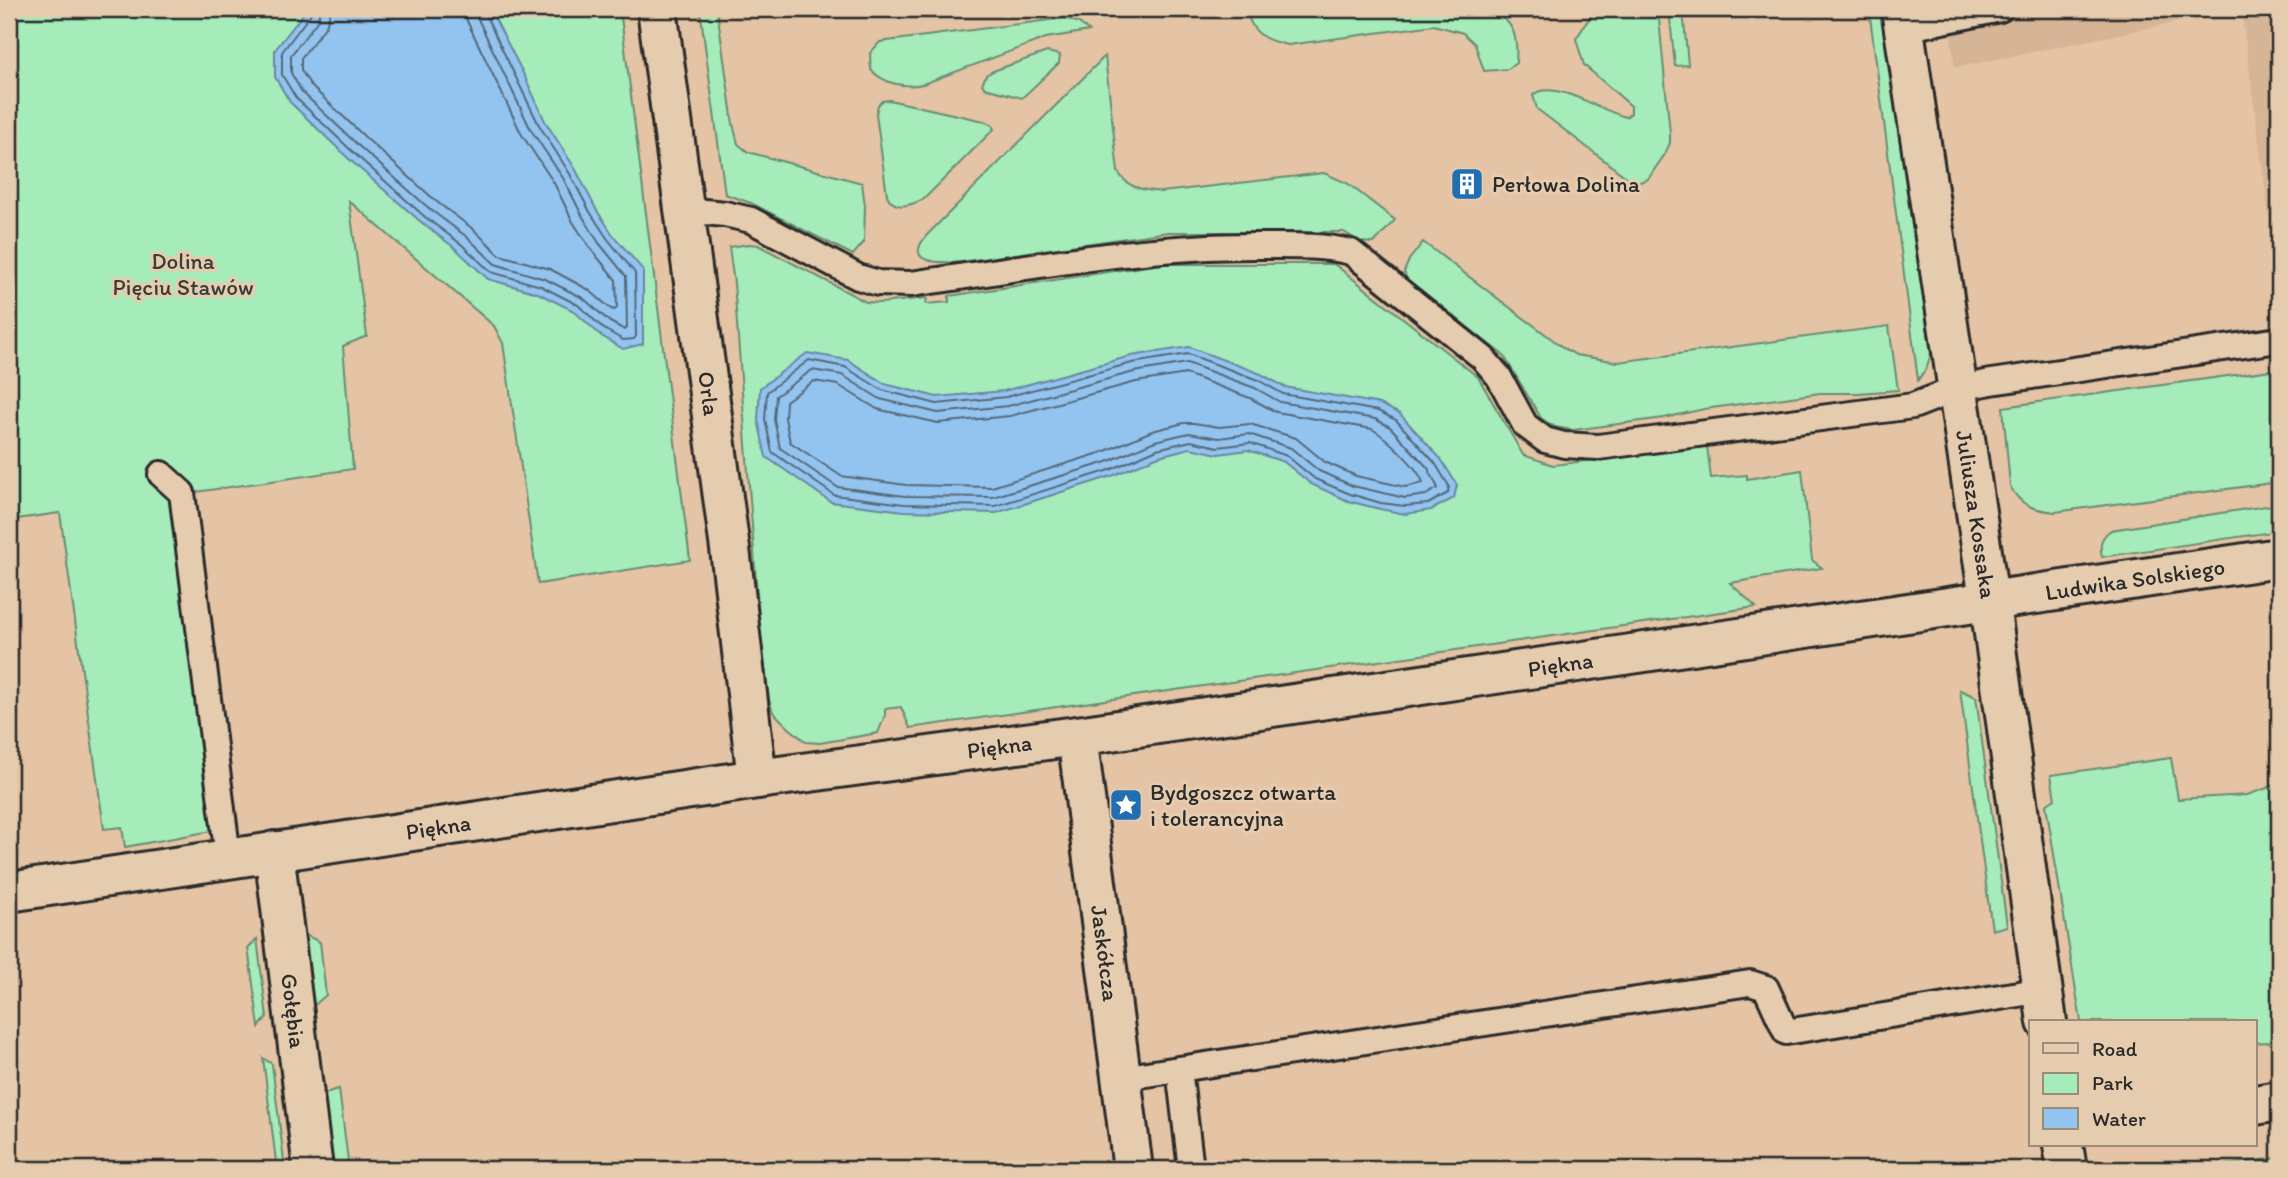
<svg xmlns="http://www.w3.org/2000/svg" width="2288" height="1178" font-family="Itim,sans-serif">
<rect width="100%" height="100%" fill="#e4c4a4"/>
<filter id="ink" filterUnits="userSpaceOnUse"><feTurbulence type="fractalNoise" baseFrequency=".0143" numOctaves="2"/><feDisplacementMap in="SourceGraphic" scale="14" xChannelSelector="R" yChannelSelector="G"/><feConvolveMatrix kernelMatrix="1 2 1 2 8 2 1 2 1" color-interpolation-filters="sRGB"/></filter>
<g filter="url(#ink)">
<path fill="#d6b597" d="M1947,9H2279V290L2241,9L1955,68Z"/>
<g fill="#a5ecba" stroke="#688c72" stroke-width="2">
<path d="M9,9H620L690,560L538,584L503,343L494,326L349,201L367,336L343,346L353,469L182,494L228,828L125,847L122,827L104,829L60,513L9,520Z"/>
<path d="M700,9H717L733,124L738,144L748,152L862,183L865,206L864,242L853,255L751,203L725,194Z"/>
<path d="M1251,9H1476C1510,15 1519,28 1516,63L1508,69L1484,71L1475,44L1463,33L1434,25L1288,45C1267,41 1253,35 1247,13Z"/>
<path d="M1595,9H1658L1670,133V143L1665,154L1648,179L1640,182L1630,180L1537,109L1533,95C1554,78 1602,112 1626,117L1631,113V106L1584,65L1576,39Z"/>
<path d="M1669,9H1692L1683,10L1688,65L1675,66Z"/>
<path d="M1869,9H1883L1931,354L1927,367L1918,380Z"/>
<path d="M1065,18L1079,23L1089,31L1046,38L923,84C904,88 885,84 871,70L870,53L880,42Z"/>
<path d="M1047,52L1060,55L1059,63L1022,98L985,88L982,84L986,75L993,71Z"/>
<path d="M1105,56L1118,172C1128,189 1144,190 1162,192L1324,173L1347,183L1395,220L1374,243L1360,242L1344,232H1168L960,262C940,263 902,264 927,235Z"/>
<path d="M889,100L984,121L992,125L994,129L924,199C911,205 894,212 887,195L876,114L878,105L882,101Z"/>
<path d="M1423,242L1565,349L1576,355L1618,362L1889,326L1898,390L1859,393H1820L1704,409L1664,418L1573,430L1555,427L1541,418L1504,356L1407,279L1404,272L1409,260Z"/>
<path d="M749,244L758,245L866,302L881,303L927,298L926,304L949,302V296L1161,264H1334L1478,377L1523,455L1553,465L1707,446L1711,478L1747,475V479L1802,470L1812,560L1822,568L1730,583L1756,607L910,728L901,707L885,709V715L878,733L820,743L806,742L788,727L773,712L769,700L759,620L734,283L729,247Z"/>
<path d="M2279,369V482L2055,512C2033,509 2021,507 2010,486L2003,407Z"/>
<path d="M2279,504V531L2102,557C2099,544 2101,537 2111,530Z"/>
<path d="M1960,690L1976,697L2007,926L1992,930Z"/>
<path d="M2171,758L2178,799L2247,795L2279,784V1041L2255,1043V1022H2081L2046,805L2055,799L2051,775Z"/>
<path d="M299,932L320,942L326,995L309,1010Z"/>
<path d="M257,939L267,1017L259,1027L248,948Z"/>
<path d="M263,1058L272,1064L285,1169H277Z"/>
<path d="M339,1089L349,1169H329L320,1097L331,1091Z"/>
<path d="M2279,1158V1169H2193Z"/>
</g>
<g fill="#93c4ef" stroke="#6987a1" stroke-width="2">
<path d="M307,9H490L525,77L545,121L576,170L596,209L613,235L643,270V344L623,349L600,335L574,311L538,293L488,279L456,249L421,222L350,160L290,102L275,77V50Z"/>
<path d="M1189,347L1261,374L1285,387L1380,404L1400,414L1441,459L1457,485L1454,498L1431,510L1405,514L1380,509L1348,501L1311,484L1284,462L1248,450L1218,454L1190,448L1159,456L1112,476L996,513L904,511L831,502L766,457L758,420L760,388L807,353L848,360L885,384L937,397L1004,391L1131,356Z"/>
</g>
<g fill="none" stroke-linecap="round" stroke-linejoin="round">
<g stroke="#556879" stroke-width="2">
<path d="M312,9L310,15L282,52V75L296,98L355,154L425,217L461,244L491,272L541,286L578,305L604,329L623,340L634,339L636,336L635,273L607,238L590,212L570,174L539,125L485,14L484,9"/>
<path d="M320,9L318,20L291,55V73L302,92L361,148L431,210L467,237L495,264L545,279L583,298L610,322L625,330L627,327L626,276L599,243L583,217L563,178L531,130L477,17L476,9"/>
<path d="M331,9L326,26L301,58V70L311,86L368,140L437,202L473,229L500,255L550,269L589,290L611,309L615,310L617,307L616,280L590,248L573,222L554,183L522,135L467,21L465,9"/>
<path d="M1188,354L1258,380L1283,394L1378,411L1396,420L1435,463L1449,486L1448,493L1428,504L1405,506L1381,503L1350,494L1315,479L1287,456L1250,443L1218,447L1191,441L1157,449L1110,470L995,506L904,504L834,495L772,452L765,419L767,392L809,360L845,367L882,390L937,404L1006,397L1132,363Z"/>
<path d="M1187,363L1255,388L1280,402L1375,419L1390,427L1428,468L1438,488L1426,495L1405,498L1353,486L1319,471L1291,448L1249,434L1219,438L1189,433L1155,441L1107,462L993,497L905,496L837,487L780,448L774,419L776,396L812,370L842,375L880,399L938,413L1008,406L1134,372Z"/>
<path d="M1186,374L1250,398L1276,412L1372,429C1386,437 1419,468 1423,483L1405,487L1356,476L1325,462L1296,438L1250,424L1219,427L1194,423H1184L1152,431L1103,452L992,487L906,485L841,476L790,442L785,418L786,401L814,381L838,385L877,409L938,423L1010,416L1136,382Z"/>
</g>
<defs>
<g id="lane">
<path d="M1904,29L2000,9"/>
<path d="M684,210L725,214L751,220L858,277L878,283L910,284C1027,268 1143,245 1261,246C1292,246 1321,245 1351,252L1483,358L1499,377L1525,425L1545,440L1564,445L1598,447L1913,406L1959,388L1991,382L2279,340"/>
<path d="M161,474L182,493L228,857"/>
<path d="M1121,1078L1179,1069"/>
<path d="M1191,1169L1179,1069L1750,983L1766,988L1786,1032L2043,990"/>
</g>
<g id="street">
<path id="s1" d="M657,9L730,549L757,779"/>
<path id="s2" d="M1901,9L1993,626L2047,1022"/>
<path id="s3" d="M1077,736L1133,1169"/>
<path id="s4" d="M274,851L313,1169"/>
<path d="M2255,1105L2279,1101"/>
<path d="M2063,1145L2067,1169"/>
</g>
<g id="secondary">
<path id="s5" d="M9,892L757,779L1077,736L2279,558"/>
</g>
</defs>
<use href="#lane" stroke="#2b2b2b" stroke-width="30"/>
<use href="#street" stroke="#2b2b2b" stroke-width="44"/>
<use href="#secondary" stroke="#2b2b2b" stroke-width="44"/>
<use href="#lane" stroke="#e6ccae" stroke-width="24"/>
<use href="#street" stroke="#e6ccae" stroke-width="38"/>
<use href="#secondary" stroke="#e6ccae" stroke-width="38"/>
</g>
</g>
<defs>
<symbol id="building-square" viewBox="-11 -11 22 22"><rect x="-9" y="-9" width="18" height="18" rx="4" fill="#1f6fb2" stroke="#e6ccae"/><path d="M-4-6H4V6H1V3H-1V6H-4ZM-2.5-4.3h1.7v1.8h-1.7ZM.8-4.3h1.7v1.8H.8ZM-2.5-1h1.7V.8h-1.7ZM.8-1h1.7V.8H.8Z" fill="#fff"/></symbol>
<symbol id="sight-square" viewBox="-11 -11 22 22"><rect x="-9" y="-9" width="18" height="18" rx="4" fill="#1f6fb2" stroke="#e6ccae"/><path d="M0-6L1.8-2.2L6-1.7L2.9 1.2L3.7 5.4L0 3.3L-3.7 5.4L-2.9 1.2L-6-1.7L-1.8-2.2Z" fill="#fff"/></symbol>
</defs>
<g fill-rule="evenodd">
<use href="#building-square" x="1448" y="165" width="38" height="38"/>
<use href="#sight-square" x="1107" y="786" width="38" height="38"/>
</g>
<g text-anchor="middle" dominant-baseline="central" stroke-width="6" stroke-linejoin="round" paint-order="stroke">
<g font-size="23" fill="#2b2b2b" stroke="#e6ccae" text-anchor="start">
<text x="1492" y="184">Perłowa Dolina</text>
<text x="1150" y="792">Bydgoszcz otwarta<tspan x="1150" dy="26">i tolerancyjna</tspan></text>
</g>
<g font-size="23" fill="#373e39" stroke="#e6ccae">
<text x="183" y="261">Dolina<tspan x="183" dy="26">Pięciu Stawów</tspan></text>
</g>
<g font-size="23" fill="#2b2b2b" stroke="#e6ccae">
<text stroke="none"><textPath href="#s1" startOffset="388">Orla</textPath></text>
<text stroke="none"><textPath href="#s2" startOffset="511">Juliusza Kossaka</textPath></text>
<text stroke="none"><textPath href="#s5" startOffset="2149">Ludwika Solskiego</textPath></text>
<text stroke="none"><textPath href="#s5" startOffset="1568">Piękna</textPath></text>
<text stroke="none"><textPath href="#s5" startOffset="1001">Piękna</textPath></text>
<text stroke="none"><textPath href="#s5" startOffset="434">Piękna</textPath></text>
<text stroke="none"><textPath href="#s3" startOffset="219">Jaskółcza</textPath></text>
<text stroke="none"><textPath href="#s4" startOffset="161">Gołębia</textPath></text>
</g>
</g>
<rect width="2288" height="1178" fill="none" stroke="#e6ccae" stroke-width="35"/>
<rect x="18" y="18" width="2253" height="1143" fill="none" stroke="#2b2b2b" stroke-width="2.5" filter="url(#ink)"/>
<rect x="2029" y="1020" width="228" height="126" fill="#e6ccae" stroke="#9b8c7a" stroke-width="2"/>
<rect x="2043" y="1043" width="35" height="10" fill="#e6ccae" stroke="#9b8c7a" stroke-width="2"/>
<text x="2092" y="1056" font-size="21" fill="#2b2b2b">Road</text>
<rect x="2043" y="1073" width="35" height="21" fill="#a5ecba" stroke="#9b8c7a" stroke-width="2"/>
<text x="2092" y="1090" font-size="21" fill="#2b2b2b">Park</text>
<rect x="2043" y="1108" width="35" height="21" fill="#93c4ef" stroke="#9b8c7a" stroke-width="2"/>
<text x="2092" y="1126" font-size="21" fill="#2b2b2b">Water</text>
</svg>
